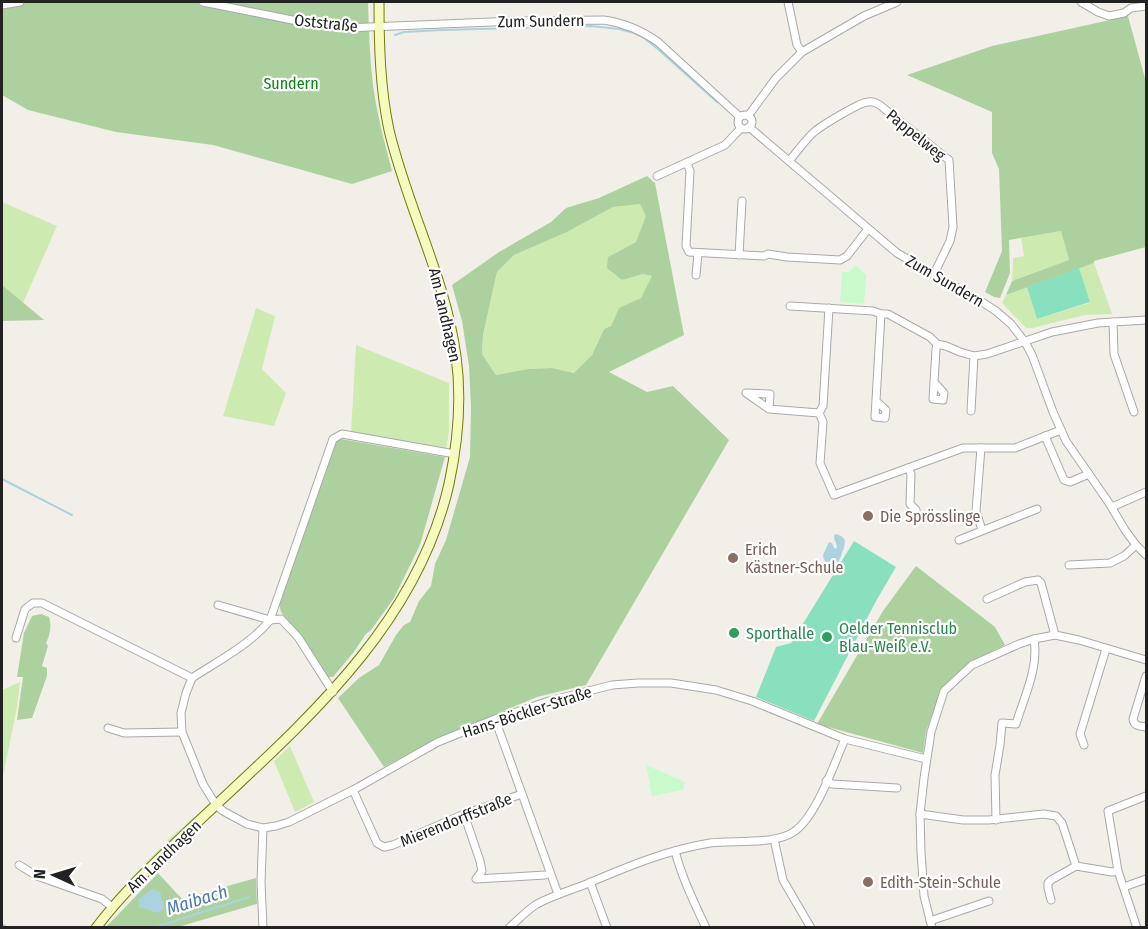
<svg xmlns="http://www.w3.org/2000/svg" width="1148" height="929" font-family="'Fira Sans Condensed',sans-serif">
<rect width="100%" height="100%" fill="#f2efe9"/>
<g fill="#cdebb0">
<path d="M2,202L57,226L23,303L2,285Z"/>
<path d="M640,203L647,216L636,242L608,257L622,280L643,274L653,276L641,298L619,309L611,326L604,329L592,355L574,373L552,368L528,369L496,375L482,354L483,336L497,272L514,255L567,232L613,207Z"/>
<path d="M1061,231L1069,260L1012,281L1013,258L1024,256L1021,238Z"/>
<path d="M1094,263L1112,314L1085,315L1032,328H1026L1002,303L1006,295L1027,287L1037,319L1089,303L1079,268Z"/>
<path d="M256,308L275,316L262,369L286,393L274,426L223,416Z"/>
<path d="M356,345L449,383V431L446,450L351,432Z"/>
<path d="M20,682L17,707L2,781V690Z"/>
<path d="M290,746L314,802L295,812L274,761Z"/>
<path d="M200,812L201,813L152,859L118,895L114,897L169,839Z"/>
</g>
<g fill="#add19e" fill-rule="evenodd">
<path d="M2,2H368C369,34 370,67 375,98C379,123 386,147 392,171L352,184L213,145L116,132L28,110L2,95Z"/>
<path d="M1128,16L1146,82V247L1094,261V263L1006,295L1012,281L1069,260L1061,231L1009,240L1010,273L1000,298L994,297L985,292L1002,251L999,169L992,153V112L907,75L992,46Z"/>
<path d="M647,176L655,183L684,335L609,372L647,392L673,386L729,440L586,685L537,697L436,739L384,767L338,698L359,678L379,665L396,635L404,625L410,622L419,601L431,586L435,564L446,540L470,457L471,407L469,366L462,321L452,285L499,252L551,222L566,208L599,198ZM640,204L646,216L636,242L608,257L607,268L622,280L643,274L652,276L641,298L619,308L611,326L604,329L592,355L574,373L552,368L528,369L496,375L482,354L483,335L497,272L514,255L567,232L613,207Z"/>
<path d="M2,285L44,320L2,321Z"/>
<path d="M341,439L445,457L420,545L394,598L371,630L366,634L353,653L333,677H326L301,636L281,612L279,603L335,442Z"/>
<path d="M916,566L995,627L1005,645L969,663L942,690L926,731L923,753L817,724L883,611Z"/>
<path d="M41,614L49,617C52,626 50,635 46,643L48,646L42,666L47,668V676L32,718L17,720L23,677H17L24,633L32,616Z"/>
<path d="M158,873L182,899L256,878L257,904L178,927L105,928Z"/>
</g>
<g fill="#c8facc">
<path d="M855,265L866,275L864,304L840,302L842,272H849Z"/>
<path d="M646,765L685,782L683,790L652,796Z"/>
</g>
<g fill="#88e0be">
<path d="M1079,268L1090,302L1037,319L1027,287Z"/>
<path d="M854,541L896,567L876,601L814,721L756,697L776,647L791,643Z"/>
</g>
<g fill="#aad3df">
<path d="M835,534C848,537 846,543 842,553C840,559 839,562 834,566C827,565 824,562 823,555L829,542L832,543L834,548L836,549L837,547C837,542 832,539 835,534Z"/>
<path d="M152,889L160,892L164,907L159,913L139,907V899Z"/>
</g>
<g fill="none" stroke-linecap="round" stroke-linejoin="round">
<g stroke="#aad3df" stroke-width="2">
<path d="M395,35L404,32L442,30L591,26L619,29L634,33L644,38L659,50L717,102"/>
<path d="M2,479L72,515"/>
<path d="M2,924L8,928"/>
<path d="M153,928L249,897"/>
</g>
<defs>
<g id="street">
<path d="M203,2L307,23L345,28L517,21L604,20C625,23 641,30 658,42L740,117"/>
<path d="M788,2L797,45L802,52"/>
<path d="M1081,2L1098,12L1109,16L1124,13L1131,8L1146,6"/>
<path d="M2,5L20,2"/>
<circle cx="745" cy="122" r="7"/>
<path d="M748,116L776,78L802,52L864,16L897,2"/>
<path d="M749,127L897,253L982,302L996,311L1011,324L1025,342L1032,355L1053,412L1066,441L1109,503L1125,530L1136,545L1146,555"/>
<path d="M789,161C797,152 805,140 814,132C821,126 860,102 868,102C873,101 877,103 881,106L949,160L953,227L950,241L934,274"/>
<path d="M687,163L690,171L686,246L689,252L764,256L768,254L787,257L840,260L847,256L868,229"/>
<path d="M657,176L725,145L741,128"/>
<path d="M739,255L742,201"/>
<path d="M696,275L698,253"/>
<path d="M790,306L873,311L881,314H888L930,337L937,344L946,346L960,352L974,356L987,354L1052,332L1098,323L1146,320"/>
<path d="M1113,322L1114,354L1134,412"/>
<path d="M934,382L944,393L943,400L933,399L936,349L937,344"/>
<path d="M876,401L886,410L885,418L875,417L881,314"/>
<path d="M769,409L770,394L746,393L769,409L819,413"/>
<path d="M971,411L974,356"/>
<path d="M819,413L823,422L820,463L834,495L963,448H1015L1061,430"/>
<path d="M819,413L823,406L829,308"/>
<path d="M1045,436L1064,480L1070,482L1089,474"/>
<path d="M981,448L976,511L982,530"/>
<path d="M908,468L911,474L910,504L916,510"/>
<path d="M1112,507L1146,492"/>
<path d="M959,540L1037,509"/>
<path d="M1069,565L1110,563L1124,556L1136,545"/>
<path d="M987,599L1025,582L1038,580L1041,583L1055,635"/>
<path d="M218,605L270,620L281,619L298,637L333,692"/>
<path d="M16,638L25,609L33,603H42L192,678L186,693L181,713L182,732L203,784L216,805L223,811L247,824L263,828L276,826L289,822L353,790L438,742L495,719L549,701L612,685L638,683H671L716,690L752,701L845,739L926,759"/>
<path d="M1146,676L1133,719C1134,727 1141,726 1146,727"/>
<path d="M192,678C218,661 251,644 270,620L333,439L342,434L455,454"/>
<path d="M495,719L558,894"/>
<path d="M108,728L124,733L182,732"/>
<path d="M1084,745L1080,734L1106,649"/>
<path d="M826,781L832,784L897,788"/>
<path d="M353,790L377,843L384,847L393,845L464,814L522,794"/>
<path d="M464,814L480,861L482,871L476,879L545,875"/>
<path d="M920,814L963,820H989L1044,814L1056,816L1062,823L1076,866"/>
<path d="M996,820L995,775L1000,745L1002,723L1016,724C1024,697 1039,668 1034,639"/>
<path d="M263,828L261,882L263,928"/>
<path d="M774,839L783,880L811,928"/>
<path d="M675,851C682,878 694,902 706,928"/>
<path d="M19,865L37,876L102,899L112,907"/>
<path d="M590,882L607,928"/>
<path d="M1124,887L1146,879"/>
<path d="M1051,900L1048,888V883L1051,880L1076,866L1112,872L1118,871"/>
<path d="M930,921L989,901"/>
<path d="M509,928C518,920 527,910 537,904C552,896 568,891 584,885C624,868 666,850 710,843C733,840 777,845 795,831C817,815 834,764 845,739"/>
<path d="M932,928L924,896L921,852L920,814L924,778L931,732L944,691L972,665L1019,644L1034,639L1055,635L1079,640L1146,660"/>
<path d="M1137,928L1118,871L1108,811L1146,796"/>
</g>
<path id="secondary" d="M96,928C122,893 154,864 185,834C291,733 415,634 449,484C458,442 462,399 456,356C445,276 407,207 389,130C380,88 379,44 379,2"/>
</defs>
<use href="#street" stroke="#a9a9a9" stroke-width="9"/>
<use href="#secondary" stroke="#707d05" stroke-width="11"/>
<use href="#street" stroke="#fff" stroke-width="7"/>
<use href="#secondary" stroke="#f7fabf" stroke-width="9"/>
</g>
<g fill="#8d6e63" stroke="#fff" stroke-width="2">
<circle cx="868" cy="516" r="6"/>
<circle cx="733" cy="558" r="6"/>
<circle cx="868" cy="882" r="6"/>
</g>
<g fill="#2e9e5b" stroke="#fff" stroke-width="2">
<circle cx="734" cy="633" r="6"/>
<circle cx="827" cy="637" r="6"/>
</g>
<g text-anchor="middle" dominant-baseline="central" stroke-width="4.5" stroke-linejoin="round" paint-order="stroke">
<g font-size="16" fill="#222" stroke="#fff">
<text transform="translate(541 21) rotate(-1)">Zum Sundern</text>
<text transform="translate(326 23) rotate(6)">Oststraße</text>
<text transform="translate(916 135) rotate(39)">Pappelweg</text>
<text transform="translate(945 281) rotate(30)">Zum Sundern</text>
<text transform="translate(445 315) rotate(77)">Am Landhagen</text>
<text transform="translate(527 712) rotate(-18)">Hans-Böckler-Straße</text>
<text transform="translate(456 820) rotate(-22)">Mierendorffstraße</text>
<text transform="translate(164 856) rotate(-44)">Am Landhagen</text>
</g>
<g font-size="16" fill="#0c8416" stroke="#fff">
<text x="291" y="83">Sundern</text>
</g>
<g font-size="16" fill="#785e54" stroke="#fff" text-anchor="start">
<text x="880" y="516">Die Sprösslinge</text>
<text x="745" y="549">Erich<tspan x="745" dy="18">Kästner-Schule</tspan></text>
<text x="880" y="882">Edith-Stein-Schule</text>
</g>
<g font-size="16" fill="#27864d" stroke="#fff" text-anchor="start">
<text x="839" y="628">Oelder Tennisclub<tspan x="839" dy="18">Blau-Weiß e.V.</tspan></text>
<text x="746" y="633">Sporthalle</text>
</g>
<g font-size="18" font-style="italic" fill="#4a7aab" stroke="#fff">
<text transform="translate(197 900) rotate(-17)">Maibach</text>
</g>
</g>
<rect width="1148" height="929" fill="none" stroke="#222222" stroke-width="6"/>
<g transform="translate(54 875) rotate(274)" stroke="#ffffff" stroke-width="4.5" paint-order="stroke">
<path d="M0-4.5L10 22L0 15L-10 22Z" fill="#222222"/>
<text y="-9" font-size="16" font-weight="bold" text-anchor="middle" fill="#222222">N</text>
</g>
</svg>
